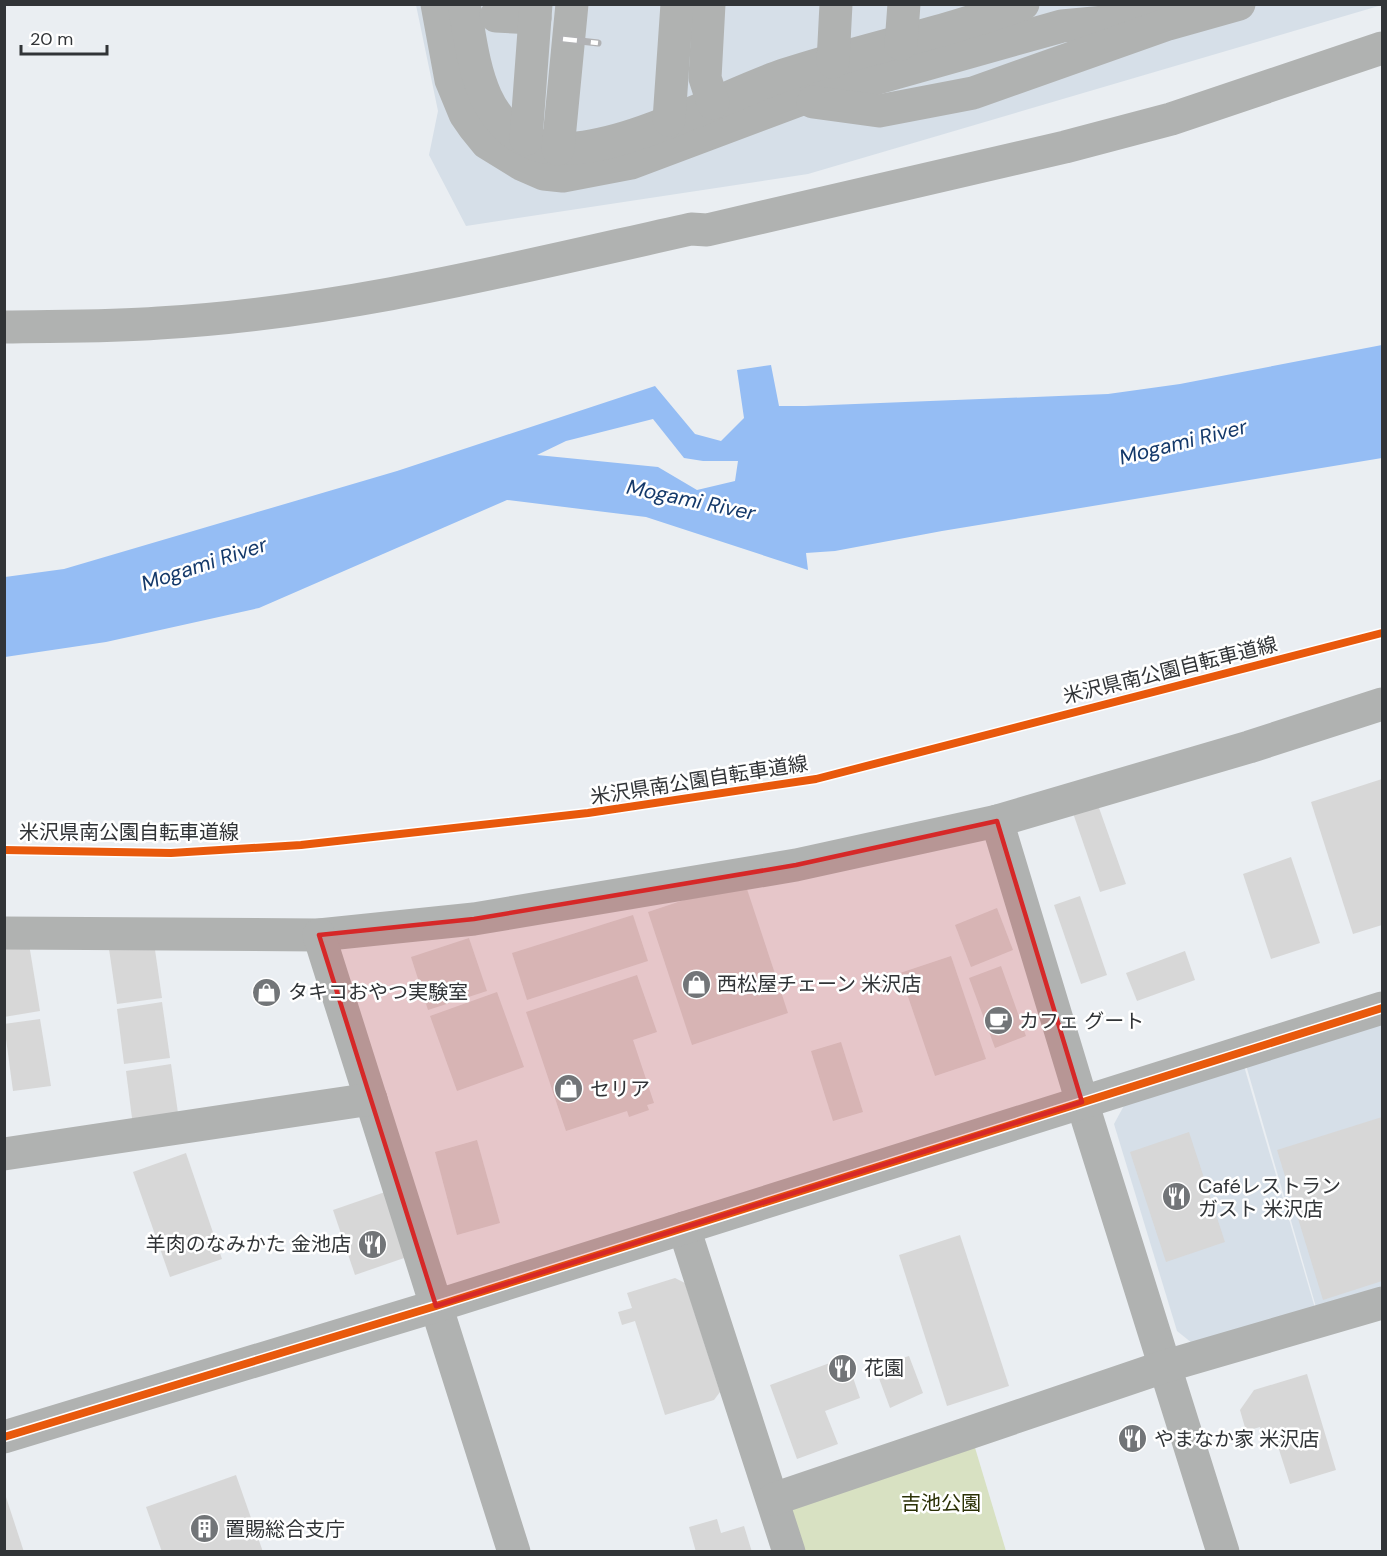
<svg xmlns="http://www.w3.org/2000/svg" width="1387" height="1556" font-family="'DM Sans','Noto Sans JP',sans-serif">
<rect width="100%" height="100%" fill="#eaeef2"/>
<g fill="#d6dfe8">
<path d="M416,5H1382L808,174L466,226L429,155L438,111Z"/>
<path d="M1382,1023V1287L1316,1307L1246,1065Z"/>
<path d="M1244,1066L1315,1308L1192,1343L1177,1331L1114,1124L1127,1100Z"/>
</g>
<path fill="#d8e1c2" d="M973,1441L1006,1551H799L784,1502Z"/>
<path fill="#95bdf4" fill-rule="evenodd" d="M1382,345V458L942,531L835,551L806,553L808,570L646,517L507,500L259,608L106,642L5,657V577L64,569L397,471L655,386L695,434L721,441L744,418L737,370L771,365L779,406H805L1108,394L1180,384ZM653,419L684,458L703,461H738L735,481L697,490L658,467L537,455L566,441Z"/>
<g fill="#d7d7d7">
<path d="M1382,779V925L1353,934L1311,802Z"/>
<path d="M1098,805L1126,884L1100,892L1073,813Z"/>
<path d="M1291,857L1320,943L1271,959L1243,874Z"/>
<path d="M744,880L788,1013L692,1045L648,912Z"/>
<path d="M1080,896L1107,975L1081,984L1054,905Z"/>
<path d="M997,908L1013,950L971,967L955,925Z"/>
<path d="M633,915L648,961L527,1000L512,953Z"/>
<path d="M469,938L487,991L428,1010L411,957Z"/>
<path d="M154,943L162,998L117,1004L109,949Z"/>
<path d="M29,944L40,1011L4,1017V948Z"/>
<path d="M1185,951L1195,980L1137,1001L1126,973Z"/>
<path d="M951,956L986,1059L935,1076L900,973Z"/>
<path d="M1001,966L1026,1036L995,1048L969,978Z"/>
<path d="M637,975L657,1032L633,1040L654,1103L647,1105L649,1110L629,1117L627,1111L566,1131L526,1012Z"/>
<path d="M497,992L524,1067L457,1091L430,1016Z"/>
<path d="M162,1002L170,1058L124,1064L117,1009Z"/>
<path d="M40,1019L51,1086L13,1091L4,1024Z"/>
<path d="M841,1042L863,1112L833,1121L811,1051Z"/>
<path d="M171,1064L179,1120L133,1126L126,1071Z"/>
<path d="M1382,1117V1281L1323,1300L1277,1150Z"/>
<path d="M1189,1132L1225,1242L1166,1262L1130,1152Z"/>
<path d="M477,1140L500,1223L457,1235L435,1152Z"/>
<path d="M186,1153L222,1259L170,1277L133,1172Z"/>
<path d="M385,1192L407,1257L355,1275L333,1210Z"/>
<path d="M960,1235L1009,1386L947,1406L899,1255Z"/>
<path d="M675,1278L685,1283L720,1392L714,1400L665,1415L635,1321L622,1325L618,1312L632,1308L627,1293Z"/>
<path d="M909,1356L923,1393L890,1408L877,1373L901,1364L899,1359Z"/>
<path d="M846,1357L860,1398L825,1411L838,1444L797,1459L770,1385Z"/>
<path d="M1307,1374L1336,1470L1290,1484L1274,1434L1263,1437L1260,1427L1246,1431L1240,1410L1254,1390Z"/>
<path d="M236,1475L263,1552H162L146,1507Z"/>
<path d="M4,1494H5L24,1552H4Z"/>
<path d="M717,1519L721,1533L744,1526L752,1552H696L689,1527Z"/>
</g>
<g fill="none" stroke-linecap="round" stroke-linejoin="round">
<g stroke="#b0b2b1" stroke-width="33">
<path d="M437,4L451,80L465,114L474,127L487,143L521,164L544,174L563,176L631,163L799,100L1062,26L1137,19L1195,4"/>
<path d="M464,4C474,57 477,125 538,145C600,165 722,96 784,75C863,49 945,33 1023,4"/>
<path d="M709,4L705,78L713,103"/>
<path d="M496,16L535,18"/>
<path d="M901,44L904,4"/>
<path d="M833,62L836,4"/>
<path d="M813,102L879,111L973,93L1168,24L1239,4"/>
<path d="M669,120L677,4"/>
<path d="M526,139L536,4"/>
<path d="M558,149L572,4"/>
<path d="M4,327C56,326 108,327 159,323C339,313 516,268 691,229L707,230L1065,147L1171,119L1382,48"/>
<path d="M997,821L1082,1102L1223,1552"/>
<path d="M4,933L319,935L474,919L796,865L997,821L1249,747L1382,704"/>
<path d="M319,935L514,1552"/>
<path d="M4,1154L371,1099"/>
<path d="M684,1228L789,1552"/>
<path d="M4,1437L436,1306L1382,1008"/>
<path d="M774,1499L1166,1366L1382,1303"/>
</g>
<defs>
<path id="rail" d="M563,39L598,43"/>
</defs>
<use href="#rail" stroke="#b1b2b4" stroke-width="7"/>
<use href="#rail" stroke="#fff" stroke-width="4.5" stroke-dasharray="14" stroke-linecap="butt"/>
<defs>
<g id="cycleway">
<path d="M4,850L171,853L301,845L588,813L816,779L1382,633"/>
<path d="M4,1437L436,1306L1382,1008"/>
</g>
</defs>
<use href="#cycleway" stroke="#fff" stroke-width="11"/>
<use href="#cycleway" stroke="#e8590c" stroke-width="8"/>
</g>
<path fill="#d62828" fill-opacity="0.2" stroke="#d62828" stroke-width="4.5" stroke-linejoin="round" d="M997,821L1082,1102L436,1306L319,935L474,919L796,865Z"/>
<defs>
<symbol id="shop-disc" viewBox="-11 -11 22 22"><circle r="9.5" fill="#727578" stroke="#fff"/><path d="M-5-2.5h2.3a2.7 3.5 0 0 1 5.4 0H5L5.5 6h-11ZM-1.5-2.5h3a1.5 2.3 0 0 0-3 0Z" fill="#fff"/></symbol>
<symbol id="cafe-disc" viewBox="-11 -11 22 22"><circle r="9.5" fill="#727578" stroke="#fff"/><path d="M-5.5-4.5H6V0H3Q3 3.5 0 3.5H-2.5Q-5.5 3.5-5.5 0ZM3-3.2v2h1.7v-2ZM-6 4.5H4V6H-6Z" fill="#fff"/></symbol>
<symbol id="restaurant-disc" viewBox="-11 -11 22 22"><circle r="9.5" fill="#727578" stroke="#fff"/><path d="M-5-6h1v4h1v-4h1v4h1v-4h1v5L-1.5 .5V6h-2V.5L-5-1ZM5-6V6H3V1.5H1.5Q1.5-4 5-6Z" fill="#fff"/></symbol>
<symbol id="building-disc" viewBox="-11 -11 22 22"><circle r="9.5" fill="#727578" stroke="#fff"/><path d="M-4-6H4V6H1V3H-1V6H-4ZM-2.5-4.3h1.7v1.8h-1.7ZM.8-4.3h1.7v1.8H.8ZM-2.5-1h1.7V.8h-1.7ZM.8-1h1.7V.8H.8Z" fill="#fff"/></symbol>
</defs>
<g fill-rule="evenodd">
<use href="#shop-disc" x="680" y="968" width="33" height="33"/>
<use href="#shop-disc" x="250" y="976" width="33" height="33"/>
<use href="#cafe-disc" x="982" y="1004" width="33" height="33"/>
<use href="#shop-disc" x="552" y="1072" width="33" height="33"/>
<use href="#restaurant-disc" x="1160" y="1180" width="33" height="33"/>
<use href="#restaurant-disc" x="356" y="1228" width="33" height="33"/>
<use href="#restaurant-disc" x="826" y="1352" width="33" height="33"/>
<use href="#restaurant-disc" x="1116" y="1422" width="33" height="33"/>
<use href="#building-disc" x="188" y="1512" width="33" height="33"/>
</g>
<g text-anchor="middle" dominant-baseline="central" stroke-width="5" stroke-linejoin="round" paint-order="stroke">
<g font-size="20" fill="#313437" stroke="#fff">
<text transform="translate(1170 670) rotate(-14)">米沢県南公園自転車道線</text>
<text transform="translate(699 780) rotate(-9)">米沢県南公園自転車道線</text>
<text x="129" y="832">米沢県南公園自転車道線</text>
</g>
<g font-size="20" fill="#313437" stroke="#fff" text-anchor="start">
<text x="717" y="984">西松屋チェーン 米沢店</text>
<text x="288" y="992">タキコおやつ実験室</text>
<text x="1019" y="1021">カフェ グート</text>
<text x="590" y="1089">セリア</text>
<text x="1198" y="1186">Caféレストラン<tspan x="1198" dy="23">ガスト 米沢店</tspan></text>
<text x="351" y="1244" text-anchor="end">羊肉のなみかた 金池店</text>
<text x="864" y="1368">花園</text>
<text x="1154" y="1439">やまなか家 米沢店</text>
<text x="225" y="1529">置賜総合支庁</text>
</g>
<g font-size="20" fill="#2b3106" stroke="#fff">
<text x="941" y="1503">吉池公園</text>
</g>
<g font-size="21" font-style="italic" fill="#14396a" stroke="#fff">
<text transform="translate(1183 442) rotate(-14)">Mogami River</text>
<text transform="translate(691 500) rotate(12)">Mogami River</text>
<text transform="translate(204 564) rotate(-18)">Mogami River</text>
</g>
</g>
<rect width="1387" height="1556" fill="none" stroke="#313437" stroke-width="12"/>
<path d="M21 45v9h86v-9" fill="none" stroke="#313437" stroke-width="3"/>
<text x="30" y="45" font-size="18" fill="#313437" stroke="#ffffff" stroke-width="4.5" paint-order="stroke">20 m</text>
</svg>
